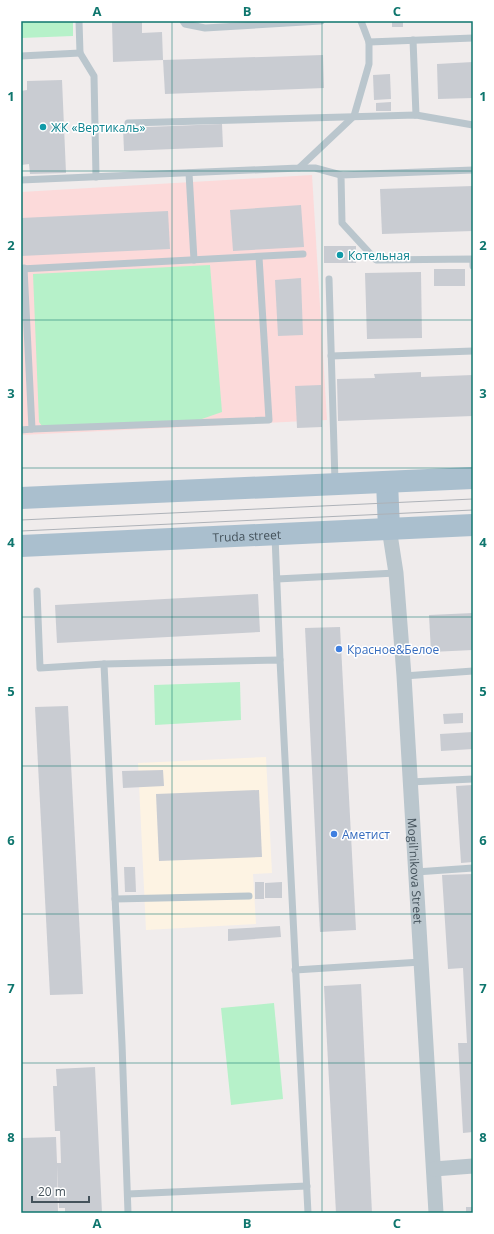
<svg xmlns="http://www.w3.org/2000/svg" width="494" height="1234" font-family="'Open Sans',sans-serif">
<rect width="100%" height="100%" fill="#f0ecec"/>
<path fill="#fdf3e3" d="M266,757L272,873L253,874L256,924L146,930L138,763Z"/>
<path fill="#fcdada" d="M312,175L327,420L21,435V192Z"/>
<g fill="#b6f1c9">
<path d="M21,21H73V36L21,38Z"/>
<path d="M210,265L222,412L199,420L42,426L39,422L33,274Z"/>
<path d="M240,682L241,720L155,725L154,685Z"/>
<path d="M274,1003L283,1099L231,1105L221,1008Z"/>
</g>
<g fill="#c9ccd2">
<path d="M112,21H142V33L162,32L163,60L113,62Z"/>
<rect x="392" y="21" width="11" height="6"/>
<path d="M323,55L324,88L165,94L163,60Z"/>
<path d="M473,62V98L438,99L437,64Z"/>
<path d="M390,74L391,99L374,100L373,75Z"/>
<path d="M62,80L66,173L30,174L29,164L21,165V91L27,90V81Z"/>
<path d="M391,102V111H376V103Z"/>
<path d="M222,124L223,147L124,151L123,128Z"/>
<path d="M473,186V231L382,234L380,189Z"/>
<path d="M301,205L304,247L233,251L230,210Z"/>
<path d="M168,211L170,249L21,256V218Z"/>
<rect x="324" y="246" width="32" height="17"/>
<rect x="434" y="269" width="31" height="17"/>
<path d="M421,272L422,338L367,339L365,273Z"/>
<path d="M301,278L303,335L278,336L275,280Z"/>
<path d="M421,372V377L473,375V416L338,421L337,379L375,378L374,374Z"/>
<path d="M321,385L322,427L297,428L295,386Z"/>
<path d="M258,594L260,632L57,643L55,605Z"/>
<path d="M473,613V650L431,652L429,615Z"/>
<path d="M340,627L356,930L320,932L305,628Z"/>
<path d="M68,706L83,994L50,995L35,707Z"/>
<path d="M463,713V723L444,724L443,714Z"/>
<path d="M473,732V749L441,751L440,734Z"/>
<path d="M163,770L164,786L123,788L122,771Z"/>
<path d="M473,785V862L461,863L456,786Z"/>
<path d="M259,790L262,857L159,861L156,794Z"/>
<path d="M124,867H135L136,892H125Z"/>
<path d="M473,874V1132L463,1133L458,1043H467L463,968L448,969L442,875Z"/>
<rect x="255" y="882" width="9" height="17"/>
<path d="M282,882V898H265V883Z"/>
<path d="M280,926L281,937L228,941V929Z"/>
<path d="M361,984L372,1213H336L324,986Z"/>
<path d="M95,1067L102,1213H65V1208H59L57,1165L58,1213H21V1138L56,1137L57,1163H61L60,1131H55L53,1086H57L56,1069Z"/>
<rect x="466" y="1207" width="7" height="6"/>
</g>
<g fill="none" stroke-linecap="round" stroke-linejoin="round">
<g stroke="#bac6cd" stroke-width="7">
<path d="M79,21L80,53L94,76L96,177"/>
<path d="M183,21L185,24L205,28L321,21"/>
<path d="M413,40L416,115"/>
<path d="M369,42L473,38"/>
<path d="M21,56L80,53"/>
<path d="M128,123L416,115L473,125"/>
<path d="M299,168H315L341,175"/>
<path d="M473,170L341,175L342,223L376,260L473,259V266"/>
<path d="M189,173L194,260"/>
<path d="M21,180L299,168L354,116L369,64V42L361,21"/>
<path d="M21,269L303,254"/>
<path d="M329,279L335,482"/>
<path d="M331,356L473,351"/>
<path d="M32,429L269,420L259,257"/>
<path d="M21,430L32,429L24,268"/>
<path d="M275,536L280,660"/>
<path d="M277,579L396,573"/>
<path d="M37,591L40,668L104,664"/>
<path d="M404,676L473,671"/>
<path d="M410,782L473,779"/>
<path d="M416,872L473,868"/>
<path d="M115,899L249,896"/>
<path d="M295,970L421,962"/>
<path d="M128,1194L307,1186"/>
<path d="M128,1213L122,1044L104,664L280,660L308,1213"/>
</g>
<g stroke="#bac6cd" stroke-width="15">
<path id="s1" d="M389,528L396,573L404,676L436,1213"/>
<path d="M434,1169L473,1166"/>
</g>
<g stroke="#aabfce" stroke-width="22">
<path d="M387,482L389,528"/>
<path d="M21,498L473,478"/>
<path id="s2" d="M21,546L473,525"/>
</g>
<g stroke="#aeb2b8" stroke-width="1">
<path d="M21,520L473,499"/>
<path d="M21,531L473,510"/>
</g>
</g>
<path fill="none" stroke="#0f766e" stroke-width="1" stroke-opacity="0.55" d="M172,21V1213M322,21V1213M21,171H473M21,320H473M21,468H473M21,617H473M21,766H473M21,914H473M21,1063H473"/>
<g fill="#0f9aa8" stroke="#fff" stroke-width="1.5">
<circle cx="43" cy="127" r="4"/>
<circle cx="340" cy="255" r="4"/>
</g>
<g fill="#3f7fe0" stroke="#fff" stroke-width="1.5">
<circle cx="339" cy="649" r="4"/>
<circle cx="334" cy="834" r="4"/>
</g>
<g text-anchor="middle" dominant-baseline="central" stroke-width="3" stroke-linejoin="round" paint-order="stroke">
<g font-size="12" fill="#0d838f" stroke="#fff" text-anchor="start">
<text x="51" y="127">ЖК «Вертикаль»</text>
<text x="348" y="255">Котельная</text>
</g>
<g font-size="12" fill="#44525b" stroke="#fff">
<text stroke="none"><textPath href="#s2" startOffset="226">Truda street</textPath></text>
<text stroke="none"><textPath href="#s1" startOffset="344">Mogil'nikova Street</textPath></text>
</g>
<g font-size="12" fill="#366cbe" stroke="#fff" text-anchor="start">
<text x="347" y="649">Красное&amp;Белое</text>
<text x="342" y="834">Аметист</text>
</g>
</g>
<rect width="494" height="1234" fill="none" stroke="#ffffff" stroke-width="44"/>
<path d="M32 1196v6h57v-6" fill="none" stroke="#44525b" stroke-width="2"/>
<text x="38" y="1196" font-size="12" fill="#44525b" stroke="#ffffff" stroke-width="3" paint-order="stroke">20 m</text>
<rect x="22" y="22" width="450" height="1190" fill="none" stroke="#0f766e" stroke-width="1.5"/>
<g font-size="13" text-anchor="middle" font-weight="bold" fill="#0f766e">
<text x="97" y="16">A</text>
<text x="247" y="16">B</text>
<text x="397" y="16">C</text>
<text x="11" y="101">1</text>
<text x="483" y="101">1</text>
<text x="11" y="250">2</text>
<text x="483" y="250">2</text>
<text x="11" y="398">3</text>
<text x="483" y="398">3</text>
<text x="11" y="547">4</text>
<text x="483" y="547">4</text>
<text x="11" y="696">5</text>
<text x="483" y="696">5</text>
<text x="11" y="845">6</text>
<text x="483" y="845">6</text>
<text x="11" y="993">7</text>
<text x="483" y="993">7</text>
<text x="11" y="1142">8</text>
<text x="483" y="1142">8</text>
<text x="97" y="1228">A</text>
<text x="247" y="1228">B</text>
<text x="397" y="1228">C</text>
</g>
</svg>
